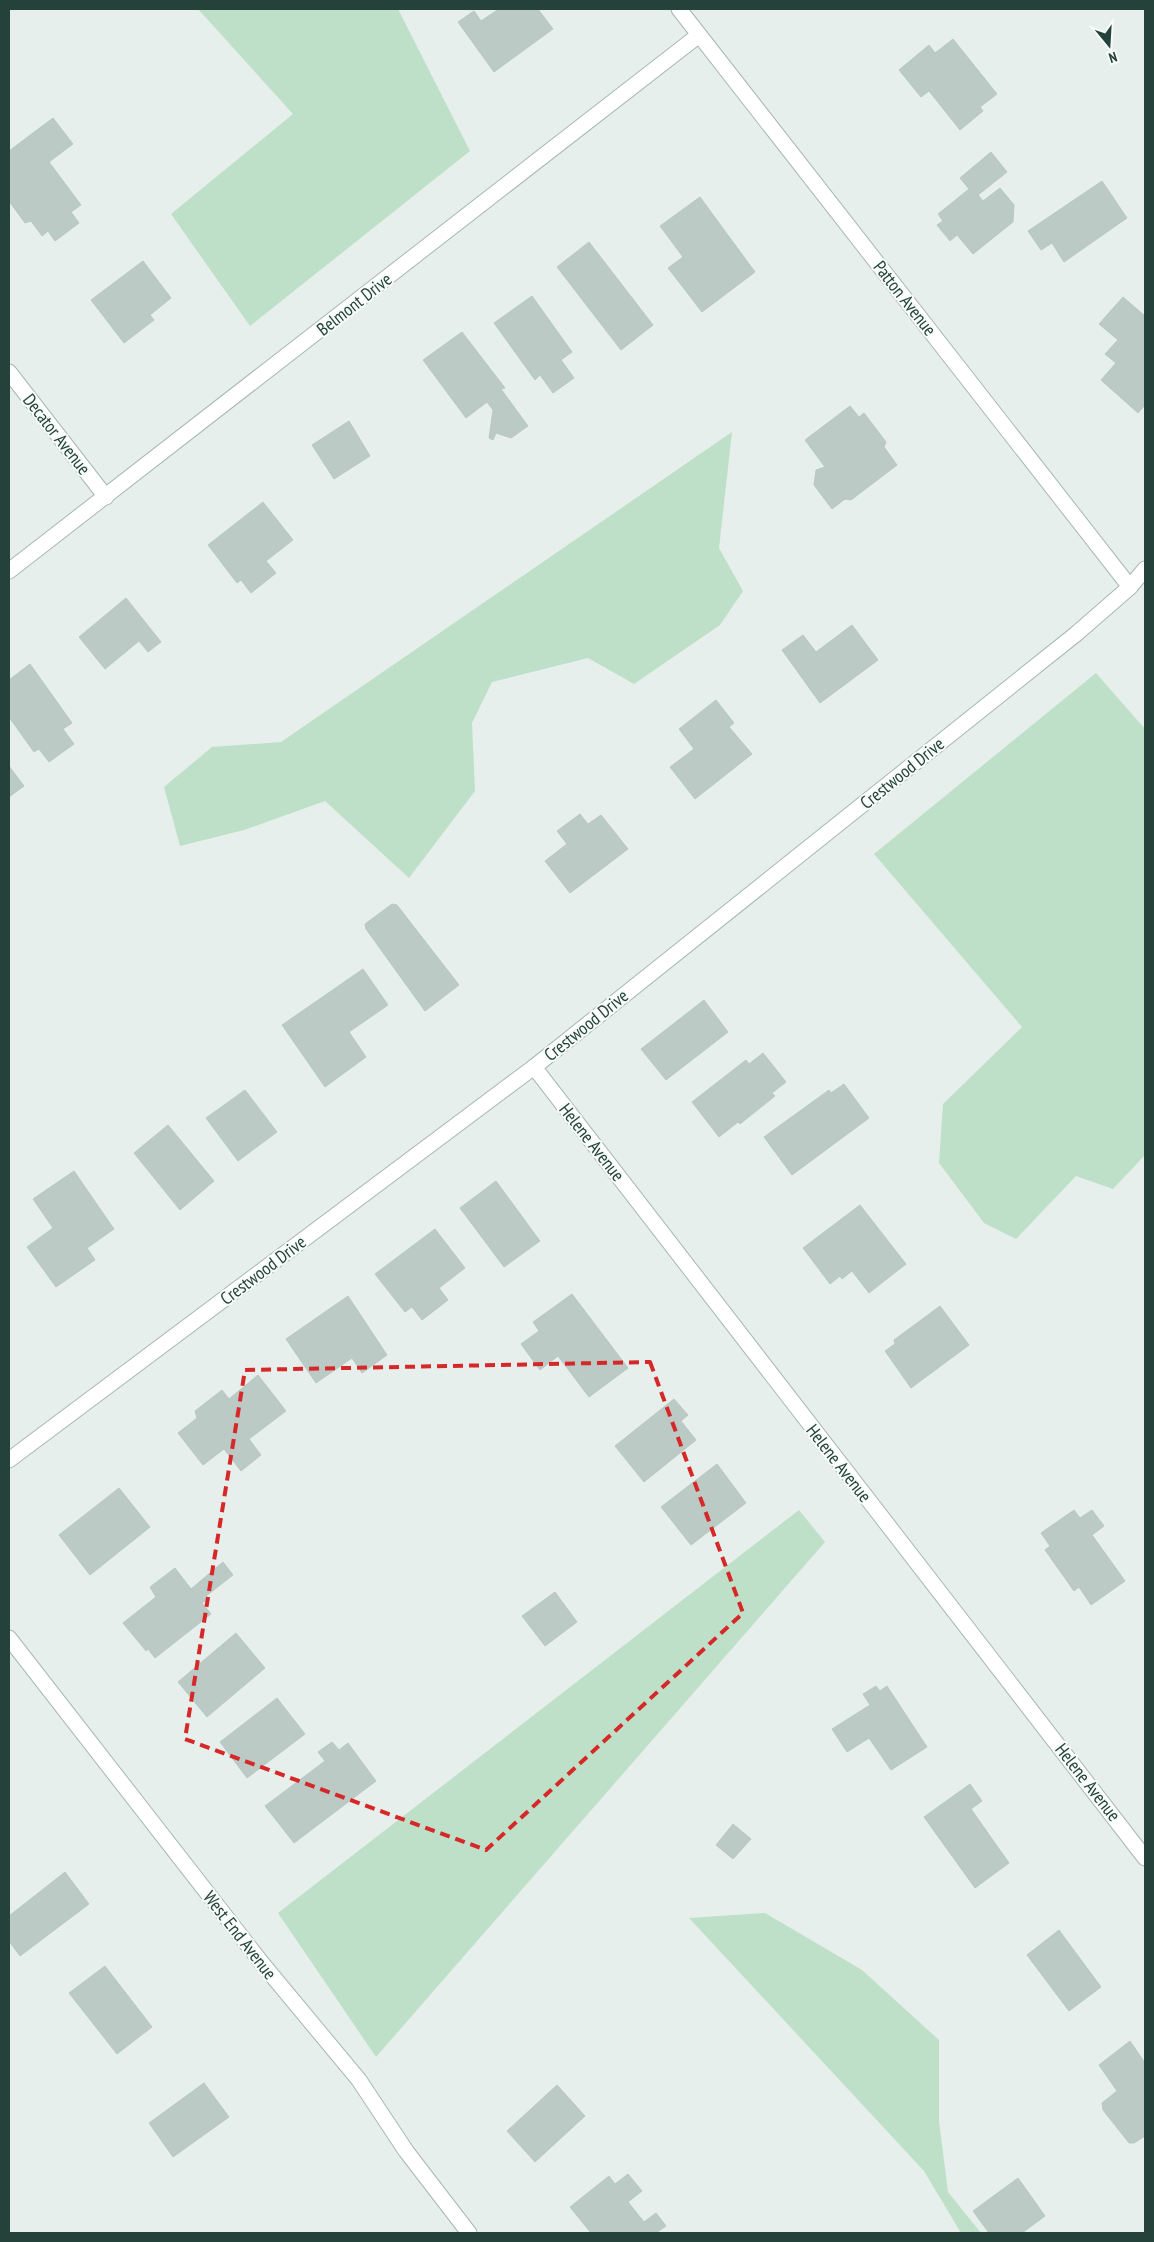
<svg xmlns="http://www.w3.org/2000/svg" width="1154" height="2242" font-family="'PT Sans Narrow',sans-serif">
<rect width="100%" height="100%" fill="#e6efeb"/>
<g fill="#bfe0c8">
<path d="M198,9H398L470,151L250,326L171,214L293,114Z"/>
<path d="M732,432L719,548L743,591L720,625L634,684L588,658L492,682L472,723L475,791L409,878L325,801L244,830L180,846L164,787L212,747L281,742Z"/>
<path d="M1096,673L1145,729V1155L1113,1189L1076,1176L1016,1239L984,1223L939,1163L943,1104L1022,1027L874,854Z"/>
<path d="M799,1510L825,1542L376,2057L278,1913Z"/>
<path d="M765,1913L862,1970L939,2040V2121L948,2192L981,2233H961L924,2171L689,1918Z"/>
</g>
<g fill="#bbcac4" stroke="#b8c9c2">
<path d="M499,9H538L553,29L494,72L458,22L474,11L481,21Z"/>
<path d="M953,39L997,94L980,107L983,111L960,130L929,91L921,97L899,70L929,45L935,53Z"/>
<path d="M53,118L73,144L49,162L81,205L71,212L79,223L55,241L48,231L42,236L31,221L25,223L9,201V151Z"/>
<path d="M991,152L1007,172L978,195L983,201L1000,188L1014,205L1013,222L973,254L957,235L950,241L937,225L943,221L938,214L969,189L960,178Z"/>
<path d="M1102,181L1127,218L1064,262L1052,243L1041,250L1028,231Z"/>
<path d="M700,197L755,272L702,312L668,268L683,257L660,226Z"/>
<path d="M589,242L653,325L621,350L557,267Z"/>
<path d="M143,261L171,298L150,315L154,320L124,343L91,300Z"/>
<path d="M532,296L572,352L561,360L574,378L553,393L540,375L535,380L494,323Z"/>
<path d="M1123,297L1145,316V405L1138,413L1101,380L1116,363L1105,354L1118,340L1099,324Z"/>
<path d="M462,332L505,388L501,389L528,426L511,438L496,433L493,440L489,438L493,410L487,402L466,418L423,360Z"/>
<path d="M850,406L859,417L864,413L886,442L884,447L897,465L851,500L845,499L832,509L814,485L816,470L825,467L805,440Z"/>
<path d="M349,421L370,456L334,479L312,445Z"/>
<path d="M263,502L293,540L266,561L276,573L251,593L241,580L237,583L208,545Z"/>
<path d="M126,598L161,642L148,652L139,641L105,669L79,637Z"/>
<path d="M852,625L878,660L820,703L782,650L803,635L816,652Z"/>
<path d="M30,664L72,723L63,729L74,744L49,762L39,749L34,752L9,717V680Z"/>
<path d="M716,700L734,723L729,727L752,754L695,799L670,767L694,749L679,729Z"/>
<path d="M9,766L24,786L9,797Z"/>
<path d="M580,814L588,824L601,815L628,849L570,893L545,861L567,844L557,831Z"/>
<path d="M392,904L397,905L459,985L425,1011L366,929L365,924Z"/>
<path d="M363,969L388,1005L349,1032L366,1057L325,1087L282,1025Z"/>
<path d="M704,1000L728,1032L666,1080L641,1049Z"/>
<path d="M763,1053L786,1082L772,1093L775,1096L740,1124L738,1122L719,1137L692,1102L746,1060L749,1064Z"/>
<path d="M844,1084L869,1118L792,1175L764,1137L829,1090L831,1093Z"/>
<path d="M245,1090L277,1132L238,1161L206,1118Z"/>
<path d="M168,1125L214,1181L180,1210L134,1153Z"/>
<path d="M74,1171L114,1229L87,1248L95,1260L56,1287L27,1247L53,1228L33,1199Z"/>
<path d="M496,1181L540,1241L504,1267L460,1208Z"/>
<path d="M860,1205L906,1264L869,1293L852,1271L842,1279L840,1276L830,1284L803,1248Z"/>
<path d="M435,1229L465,1268L439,1288L448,1300L422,1320L412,1307L405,1312L375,1274Z"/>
<path d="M572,1294L628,1368L589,1397L558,1356L540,1370L521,1344L539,1331L533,1322Z"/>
<path d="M348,1296L387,1355L362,1373L352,1358L316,1383L286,1339Z"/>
<path d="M940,1306L969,1345L911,1388L885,1351L895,1344L894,1340Z"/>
<path d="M258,1375L286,1411L249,1439L261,1455L241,1471L224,1449L203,1465L178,1433L197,1418L195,1411L222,1390L229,1399Z"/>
<path d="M674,1399L688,1415L681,1421L696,1440L644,1482L615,1446Z"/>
<path d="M717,1464L746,1503L691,1545L661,1507Z"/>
<path d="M119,1488L150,1527L90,1575L59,1535Z"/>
<path d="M1074,1510L1080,1518L1092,1510L1104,1526L1092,1535L1125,1581L1091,1605L1079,1587L1074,1591L1045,1550L1050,1546L1041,1533Z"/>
<path d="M223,1562L233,1575L206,1596L208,1599L202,1603L211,1614L155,1658L148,1649L146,1651L123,1623L156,1597L150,1587L175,1568L191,1589Z"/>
<path d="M555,1592L577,1622L545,1646L522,1616Z"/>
<path d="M236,1633L265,1668L207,1717L178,1682Z"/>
<path d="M876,1686L880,1691L887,1686L927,1747L891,1770L869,1738L847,1752L832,1729L870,1705L863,1694Z"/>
<path d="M277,1698L305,1734L247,1778L220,1742Z"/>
<path d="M332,1742L339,1750L348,1743L376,1781L294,1843L265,1806L325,1761L318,1752Z"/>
<path d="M970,1784L982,1801L971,1809L1009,1863L975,1888L924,1817Z"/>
<path d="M733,1824L751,1839L733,1859L716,1845Z"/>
<path d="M65,1872L89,1904L20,1956L9,1941V1916Z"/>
<path d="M1059,1930L1101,1987L1069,2011L1027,1955Z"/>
<path d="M105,1966L152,2027L117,2054L69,1993Z"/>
<path d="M1130,2041L1145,2063V2136L1134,2143H1129L1103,2110L1102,2103L1117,2091L1099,2065Z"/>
<path d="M204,2083L229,2117L173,2157L149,2123Z"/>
<path d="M557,2085L585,2116L535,2162L507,2131Z"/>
<path d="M628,2174L642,2191L628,2202L644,2222L656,2213L666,2226L656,2233H591L570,2207L609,2176L615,2184Z"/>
<path d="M1018,2178L1045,2216L1022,2233H989L973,2211Z"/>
</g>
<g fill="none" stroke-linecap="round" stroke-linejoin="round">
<defs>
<g id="minor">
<path d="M679,9L1130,587"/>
<path d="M9,372L106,497"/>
<path d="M9,571L699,35"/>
<path d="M534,1067L1145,1858"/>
<path d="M9,1460L534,1067L1076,634L1130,587L1145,569"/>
<path d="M9,1638L261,1962L359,2080L406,2151L469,2233"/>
</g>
</defs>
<use href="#minor" stroke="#a8b8b2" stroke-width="17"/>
<use href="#minor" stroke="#fff" stroke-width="15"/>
</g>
<path fill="none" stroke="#d62828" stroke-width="4" stroke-dasharray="10 6" stroke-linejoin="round" d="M650,1362L743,1613L486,1850L185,1739L245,1370Z"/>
<g text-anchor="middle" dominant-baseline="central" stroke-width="4" stroke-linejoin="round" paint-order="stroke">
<g font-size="18" fill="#24423a" stroke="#f7fbf9">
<text transform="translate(905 298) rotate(52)">Patton Avenue</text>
<text transform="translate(354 304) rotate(-38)">Belmont Drive</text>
<text transform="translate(57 434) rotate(52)">Decator Avenue</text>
<text transform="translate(902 773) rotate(-39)">Crestwood Drive</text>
<text transform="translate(586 1025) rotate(-39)">Crestwood Drive</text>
<text transform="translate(592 1142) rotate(52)">Helene Avenue</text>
<text transform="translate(263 1270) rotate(-37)">Crestwood Drive</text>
<text transform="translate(839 1463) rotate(52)">Helene Avenue</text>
<text transform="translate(1088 1782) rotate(52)">Helene Avenue</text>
<text transform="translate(240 1935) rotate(52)">West End Avenue</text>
</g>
</g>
<rect width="1154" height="2242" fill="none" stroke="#24423a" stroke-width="20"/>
<g transform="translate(1109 45) rotate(162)" stroke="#f7fbf9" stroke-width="4" paint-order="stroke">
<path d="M0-4L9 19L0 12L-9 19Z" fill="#24423a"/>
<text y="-8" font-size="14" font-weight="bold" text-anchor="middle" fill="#24423a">N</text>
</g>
</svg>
